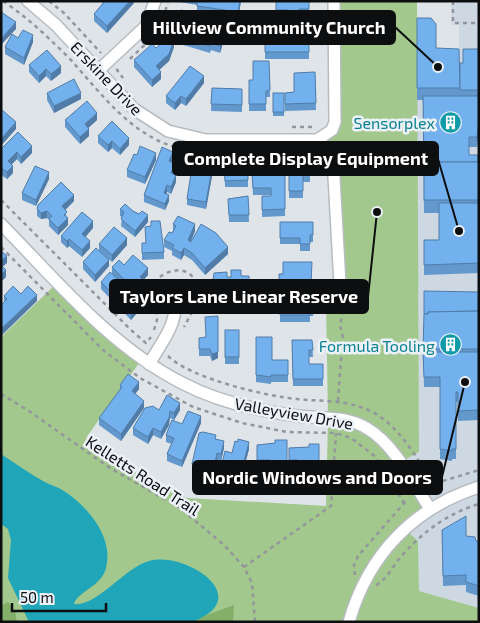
<svg xmlns="http://www.w3.org/2000/svg" width="480" height="623" font-family="'Exo 2',sans-serif">
<rect width="100%" height="100%" fill="#dfe4e9"/>
<path fill="#ced8e3" d="M451,1H479V608L419,591L418,541L405,529L399,463L419,452L417,100H459V25H451Z"/>
<path fill="#a2c88d" d="M334,1H417L419,452L399,463L430,509L405,529L418,541L419,591L479,608V622H1V337L58,282L142,359L86,438L121,465L187,498L326,506L328,417L326,302H340L334,172L321,142L332,130Z"/>
<g fill="#83af68">
<path d="M8,602L15,611L17,622H1V606Z"/>
<path d="M234,605L233,622H188Z"/>
</g>
<path fill="#21a6b9" d="M1,454C15,463 29,473 43,481C50,485 58,487 64,491C88,507 114,537 106,568C102,586 77,592 74,604C97,607 125,567 149,561C186,551 257,598 192,622H29L8,578L11,540L8,529L1,524Z"/>
<g fill="none" stroke-linecap="round" stroke-linejoin="round">
<defs>
<g id="minor">
<path d="M28,1L56,25L134,109L168,131L206,140H317"/>
<path d="M334,1L335,122L332,130L317,140L328,149L333,159L341,302"/>
<path d="M99,70L146,26L155,1"/>
<path d="M1,224C57,281 110,346 182,383C218,402 258,411 298,416C322,419 346,415 368,429C394,444 414,484 430,509"/>
<path d="M149,364C165,337 180,322 174,290"/>
<path d="M349,622C368,555 413,508 479,487"/>
</g>
</defs>
<use href="#minor" stroke="#b7bcc1" stroke-width="14"/>
<g stroke="#93979b" stroke-width="2.5" stroke-dasharray="4 4" stroke-linecap="butt">
<path d="M3,1C28,18 48,37 69,58C102,94 131,137 182,149C224,159 271,154 314,153"/>
<path d="M49,1L64,13L101,53"/>
<path d="M453,1V23H479"/>
<path d="M160,26L168,3"/>
<path d="M130,59L153,37"/>
<path d="M118,69L117,70L123,78"/>
<path d="M292,127H314"/>
<path d="M1,200L131,330L146,343L151,337"/>
<path d="M1,247L103,350L140,378L193,407L242,423L287,432L336,433L351,438L376,457L404,503"/>
<path d="M154,330L157,320L154,283C166,267 195,263 197,290C198,303 190,316 184,327"/>
<path d="M168,356C190,378 265,396 297,399C326,402 353,399 379,416C403,432 418,460 433,484L479,470"/>
<path d="M1,394L29,411L110,468L180,508L224,545L244,567L252,583L255,622"/>
<path d="M338,401L341,359L345,346L340,325L343,312"/>
<path d="M244,567L331,506L336,433"/>
<path d="M355,575L354,565L358,556L406,501"/>
<path d="M376,585C385,581 393,567 399,559C421,533 446,514 479,504"/>
</g>
<use href="#minor" stroke="#fff" stroke-width="11"/>
</g>
<g fill="#6398cd">
<path d="M101,1H134V3L107,33L94,21V14L103,3Z"/>
<path d="M180,1H241L238,19L197,12V5L180,2Z"/>
<path d="M276,1H309V16H299V22H288V17H276Z"/>
<path d="M193,18L219,32L224,40L220,53L211,50L210,53L180,44V37L182,29L178,27V21Z"/>
<path d="M417,18L460,88L463,63L479,49V128L477,147H469V155L479,162V273L424,275V240H439V213H424L423,100H417Z"/>
<rect x="265" y="36" width="44" height="23"/>
<path d="M18,38L33,42L24,65L5,54V47Z"/>
<path d="M174,47L169,61L159,70L161,79L152,87L134,67V60Z"/>
<path d="M269,61L270,97H266V111H249V80H253Z"/>
<path d="M29,65L61,73L51,81L46,76L39,83L29,72Z"/>
<path d="M315,72L316,110L285,111V93L294,92Z"/>
<path d="M204,83L186,106L181,103L175,110L166,103V96Z"/>
<path d="M212,88L242,89V112L211,111Z"/>
<path d="M47,93L81,99L54,113L47,100Z"/>
<rect x="273" y="93" width="11" height="23"/>
<path d="M65,120H97L88,128L89,136L80,144L65,127Z"/>
<path d="M98,136L129,145L120,155L112,148L108,152L98,143Z"/>
<path d="M1,149L32,153L21,164L17,159L11,165L13,173L7,179L1,175Z"/>
<path d="M173,159L172,162L175,170L173,174L176,182L171,194L167,192V194L169,201L165,210L144,202V195Z"/>
<path d="M156,160L145,184L127,177V170Z"/>
<path d="M203,161L202,168L212,176L206,209L187,205V199L191,173L187,172V166Z"/>
<path d="M289,161H310V182H303V198H289Z"/>
<path d="M224,163H248V187H225Z"/>
<path d="M285,166V216L262,217V196H271V195H253L252,175H269Z"/>
<path d="M49,179L36,206L22,200V193Z"/>
<path d="M248,196L249,222H229L228,199Z"/>
<path d="M74,201L65,210L67,218L68,225L58,235L49,226V220L47,218L41,219L37,216V209Z"/>
<path d="M120,209L133,211L139,214L148,222L135,237L121,226L122,217L120,216Z"/>
<path d="M280,222H313V242H310V251H300V244H280Z"/>
<path d="M173,224L195,231L191,242L228,254L205,275L192,260L184,255L181,260L172,255V251L164,247V240L172,233L173,231Z"/>
<path d="M145,227L164,252V259L142,260V243H146Z"/>
<path d="M93,228L85,237L90,248L82,257L69,246L67,248L61,242V236Z"/>
<path d="M99,244L127,245L112,262L99,251Z"/>
<path d="M83,262L109,266L95,282L83,269Z"/>
<path d="M124,265L148,275L143,280L148,291L141,299L142,307L131,320L101,289V282L112,274V267Z"/>
<path d="M312,269L311,290H309V296L315,303L313,316H310V322H280V292H298V290H279V274Z"/>
<path d="M249,276V307L214,308L212,287L227,277Z"/>
<path d="M479,292V420L458,421V402H456V459H452V461L440,459V387H424L423,349Z"/>
<path d="M21,294L37,301L4,303V296Z"/>
<rect x="225" y="330" width="14" height="34"/>
<path d="M256,337L272,360H288V382H271V384L256,382Z"/>
<path d="M199,338L218,358L212,361L210,356H199Z"/>
<path d="M292,340H312L313,357H309V364H323V386H293Z"/>
<path d="M120,385L139,389L135,394L144,408L121,441L99,425V418L120,390Z"/>
<path d="M159,410H180L174,420L170,418L169,425L161,439L153,435L148,444L133,435V428Z"/>
<path d="M201,423L182,467L167,461V454L172,444L166,442V435L182,424Z"/>
<path d="M216,439L224,448L221,461L217,460L214,476L205,474L204,480L196,479V472L192,471V464Z"/>
<path d="M287,440V494H277V484H270V467H257V445L275,443Z"/>
<path d="M238,442L249,449L238,491L218,487V480Z"/>
<path d="M319,444V492H296V473H298V467H289V448L309,447Z"/>
<path d="M442,530L466,536L476,541H479V596L466,592V585L443,586Z"/>
</g>
<g fill="#507ca7">
<path d="M130,1H134V3L107,33V26Z"/>
<path d="M240,1H241L238,19V12Z"/>
<path d="M16,22V29L1,45V39Z"/>
<path d="M224,33V40L220,53V46Z"/>
<path d="M33,35V42L24,65V58Z"/>
<path d="M174,40V47L169,61L156,73V66Z"/>
<path d="M61,66V73L51,81V74Z"/>
<path d="M46,69V76L39,83V76Z"/>
<path d="M161,72V79L152,87V80Z"/>
<path d="M204,76V83L186,106V99Z"/>
<path d="M81,93V99L54,113V106Z"/>
<path d="M181,96V103L175,110V103Z"/>
<path d="M97,113V120L85,131V124Z"/>
<path d="M479,118V128L477,147V137Z"/>
<path d="M16,122V129L1,146V139Z"/>
<path d="M89,129V136L80,144V137Z"/>
<path d="M129,138V145L120,155V149Z"/>
<path d="M112,141V148L108,152V145Z"/>
<path d="M32,146V153L21,164V157Z"/>
<path d="M17,152V159L8,168V161Z"/>
<path d="M173,152V159L169,168V161Z"/>
<path d="M156,153V160L145,184V177Z"/>
<path d="M175,164V170L171,180V173Z"/>
<path d="M13,166V173L7,179V172Z"/>
<path d="M212,169V176L206,209V202Z"/>
<path d="M49,172V179L36,206V200Z"/>
<path d="M176,175V182L171,194V187Z"/>
<path d="M167,185V192L164,199V193Z"/>
<path d="M74,195V201L62,213V206Z"/>
<path d="M169,195V201L165,210V204Z"/>
<path d="M47,211V218L41,219V213Z"/>
<path d="M148,215V222L135,237V231Z"/>
<path d="M68,218V225L58,235V228Z"/>
<path d="M93,221V228L82,241V234Z"/>
<path d="M195,224V231L188,247V240Z"/>
<path d="M127,238V245L112,262V255Z"/>
<path d="M69,239V246L67,248V241Z"/>
<path d="M90,241V248L82,257V250Z"/>
<path d="M228,247V254L205,275V268Z"/>
<path d="M184,248V255L181,260V253Z"/>
<path d="M7,256V263L1,268V261Z"/>
<path d="M109,260V266L95,282V275Z"/>
<path d="M148,268V275L140,284V277Z"/>
<path d="M6,270V277L1,282V275Z"/>
<path d="M148,284V291L138,301V294Z"/>
<path d="M37,295V301L1,336V329Z"/>
<path d="M142,300V307L131,320V313Z"/>
<path d="M218,352V358L212,361V354Z"/>
<path d="M139,382V389L132,398V391Z"/>
<path d="M144,401V408L121,441V434Z"/>
<path d="M180,403V410L174,420V413Z"/>
<path d="M170,411L169,425L161,439V432Z"/>
<path d="M201,416V423L182,467V461Z"/>
<path d="M153,428V435L148,444V437Z"/>
<path d="M224,441V448L221,461V454Z"/>
<path d="M249,442V449L238,491V485Z"/>
<path d="M217,453V460L214,476V469Z"/>
</g>
<g fill="#73b1ee" stroke="#507ca7">
<path d="M105,1H130L107,26L94,14Z"/>
<path d="M197,1H240L238,12L197,6Z"/>
<path d="M276,1H309V9H299V15H288V10H276Z"/>
<path d="M181,10L193,13L192,18L218,26L219,32L224,33L220,46L211,43L210,46L180,37L184,22L178,21Z"/>
<path d="M1,12L16,22L1,39Z"/>
<path d="M417,18H431L436,24V48L459,49L460,88H417Z"/>
<path d="M288,23H303V35L309,36V52H265V36H288Z"/>
<path d="M23,30L33,35L24,58L5,47L12,34L18,38Z"/>
<path d="M163,36L174,40L169,54L156,66L161,72L152,80L134,60L152,44L156,48L161,44Z"/>
<path d="M463,49H479V90H460V63H463Z"/>
<path d="M47,50L61,66L51,74L46,69L39,76L29,65Z"/>
<path d="M253,61H269L270,90L266,91V104H249V80H253Z"/>
<path d="M190,66L204,76L186,99L181,96L175,103L166,96Z"/>
<path d="M315,72L316,103L285,104V93L294,92V73Z"/>
<path d="M74,79L81,93L54,106L47,93Z"/>
<path d="M212,88L242,89V105L211,104Z"/>
<rect x="273" y="93" width="11" height="19"/>
<path d="M423,96H479V118L477,137H469V155H478V162H424V165Z"/>
<path d="M87,101L97,113L85,124L89,129L80,137L65,120Z"/>
<path d="M2,110L16,122L1,139V111Z"/>
<path d="M112,121L129,138L120,149L112,141L108,145L98,136Z"/>
<path d="M18,132L32,146L21,157L17,152L8,161L13,166L7,172L1,168V149Z"/>
<path d="M140,146L156,153L145,177L127,170L134,154L137,155Z"/>
<path d="M162,147L173,152L169,161L175,164L171,173L176,175L171,187L167,185L164,193L169,195L165,204L144,195Z"/>
<path d="M189,152L203,155L201,167L212,169L206,202L187,199L192,167L187,166Z"/>
<path d="M289,161H310V175H303V191H289Z"/>
<rect x="424" y="162" width="55" height="38"/>
<path d="M224,163H248V180L225,181Z"/>
<path d="M35,166L49,172L36,200L22,193Z"/>
<path d="M269,166H285V209L262,210V196H271V188H253L252,175H270Z"/>
<path d="M61,182L74,195L62,206L67,212L64,215L68,218L58,228L49,219L52,216L47,211L41,213L37,209L38,205Z"/>
<path d="M248,196L249,215H229L228,199Z"/>
<path d="M439,203H479V263L424,265V240H439Z"/>
<path d="M125,204L133,211L139,214L142,211L148,215L135,231L121,219L124,212L120,209Z"/>
<path d="M82,212L93,221L82,234L90,241L82,250L69,239L67,241L61,236Z"/>
<path d="M178,216L195,224L188,240L191,242L201,224L216,233L228,247L205,268L192,253L184,248L181,253L172,248L174,245L164,240L169,232L172,233L176,226L173,224Z"/>
<path d="M151,221H160L164,252L142,253V243H146L145,227L151,226Z"/>
<path d="M280,222H313V235H310V244H300V238H280Z"/>
<path d="M114,227L127,238L112,255L99,244Z"/>
<path d="M96,248L109,260L95,275L83,262Z"/>
<path d="M1,251L7,256L1,261Z"/>
<path d="M133,255L148,268L140,277L148,284L138,294L112,267L119,260L124,265Z"/>
<path d="M283,262H312L311,283H279V274H283Z"/>
<path d="M1,265L6,270L1,275Z"/>
<path d="M231,270H241V276H249V300L214,301L212,287L214,273L227,272V277H231Z"/>
<path d="M110,272L142,300L131,313L101,282Z"/>
<path d="M13,286L21,294L28,286L37,295L1,329V305L7,299L4,296Z"/>
<path d="M297,288H309V296H315L313,309H310V315H280V292H298Z"/>
<path d="M424,291L479,292V311L428,312V314H424Z"/>
<path d="M479,311V349H423L424,314H428V312Z"/>
<path d="M218,316V352L212,354L210,349H199V338L206,337L205,317Z"/>
<rect x="225" y="330" width="14" height="27"/>
<path d="M256,337H272V360H288V375H271V377L256,375Z"/>
<path d="M292,340H312L313,350H309V364H323V379H293Z"/>
<path d="M423,352H479V410L458,411V392H456V449H452V451L440,449V377H424Z"/>
<path d="M128,374L139,382L132,391L144,401L121,434L99,418L122,387L120,385Z"/>
<path d="M167,395L180,403L174,413L170,411L169,418L161,432L153,428L148,437L133,428L145,408L153,406L159,410Z"/>
<path d="M188,411L201,416L182,461L167,454L174,438L166,435L172,420L182,424Z"/>
<path d="M203,432L216,435L215,439L224,441L221,454L217,453L214,469L205,467L204,474L196,472L197,465L192,464L199,433Z"/>
<path d="M238,439L249,442L238,485L218,480L225,451L232,453L235,441L238,442Z"/>
<path d="M275,440H287V487H277V477H270V460H257V445L275,443Z"/>
<path d="M309,444H319V485H296V473H301V470H299L298,460H289V448L309,447Z"/>
<path d="M466,516V536L475,537L476,541H479V586L466,582V575L443,576L442,530Z"/>
</g>
<defs>
<symbol id="building-disc" viewBox="-11 -11 22 22"><circle r="9.5" fill="#0f9aa8" stroke="#ecf1f7"/><path d="M-4-6H4V6H1V3H-1V6H-4ZM-2.5-4.3h1.7v1.8h-1.7ZM.8-4.3h1.7v1.8H.8ZM-2.5-1h1.7V.8h-1.7ZM.8-1h1.7V.8H.8Z" fill="#fff"/></symbol>
</defs>
<g fill-rule="evenodd">
<use href="#building-disc" x="438" y="110" width="25" height="25"/>
<use href="#building-disc" x="438" y="332" width="25" height="25"/>
</g>
<g text-anchor="middle" dominant-baseline="central" stroke-width="5" stroke-linejoin="round" paint-order="stroke">
<g font-size="16" fill="#0c0e10" stroke="#ecf1f7">
<text transform="translate(107 78) rotate(46)">Erskine Drive</text>
<text transform="translate(294 413) rotate(10)">Valleyview Drive</text>
<text transform="translate(143 475) rotate(33)">Kelletts Road Trail</text>
</g>
<g font-size="16" fill="#0d838f" stroke="#ecf1f7" text-anchor="end">
<text x="435" y="122">Sensorplex</text>
<text x="435" y="345">Formula Tooling</text>
</g>
</g>
<path fill="none" stroke="#0c0e10" stroke-width="2" d="M438 67L395 27M459 231L438 159M377 212L368 297M465 382L442 477"/>
<g fill="#0c0e10" stroke="#ecf1f7" stroke-width="2">
<circle cx="438" cy="67" r="5"/>
<circle cx="459" cy="231" r="5"/>
<circle cx="377" cy="212" r="5"/>
<circle cx="465" cy="382" r="5"/>
</g>
<g fill="#0c0e10" stroke="#0c0e10" stroke-width="2">
<rect x="142" y="11" width="253" height="33" rx="5"/>
<rect x="173" y="142" width="265" height="33" rx="5"/>
<rect x="110" y="280" width="258" height="33" rx="5"/>
<rect x="193" y="461" width="249" height="33" rx="5"/>
</g>
<g font-size="18" text-anchor="middle" font-weight="bold" fill="#fff">
<text x="269" y="34">Hillview Community Church</text>
<text x="306" y="165">Complete Display Equipment</text>
<text x="239" y="303">Taylors Lane Linear Reserve</text>
<text x="317" y="484">Nordic Windows and Doors</text>
</g>
<rect width="480" height="623" fill="none" stroke="#0c0e10" stroke-width="5"/>
<path d="M12 603v8h94v-8" fill="none" stroke="#0c0e10" stroke-width="2.5"/>
<text x="20" y="603" font-size="15" fill="#0c0e10" stroke="#ecf1f7" stroke-width="4" paint-order="stroke">50 m</text>
</svg>
